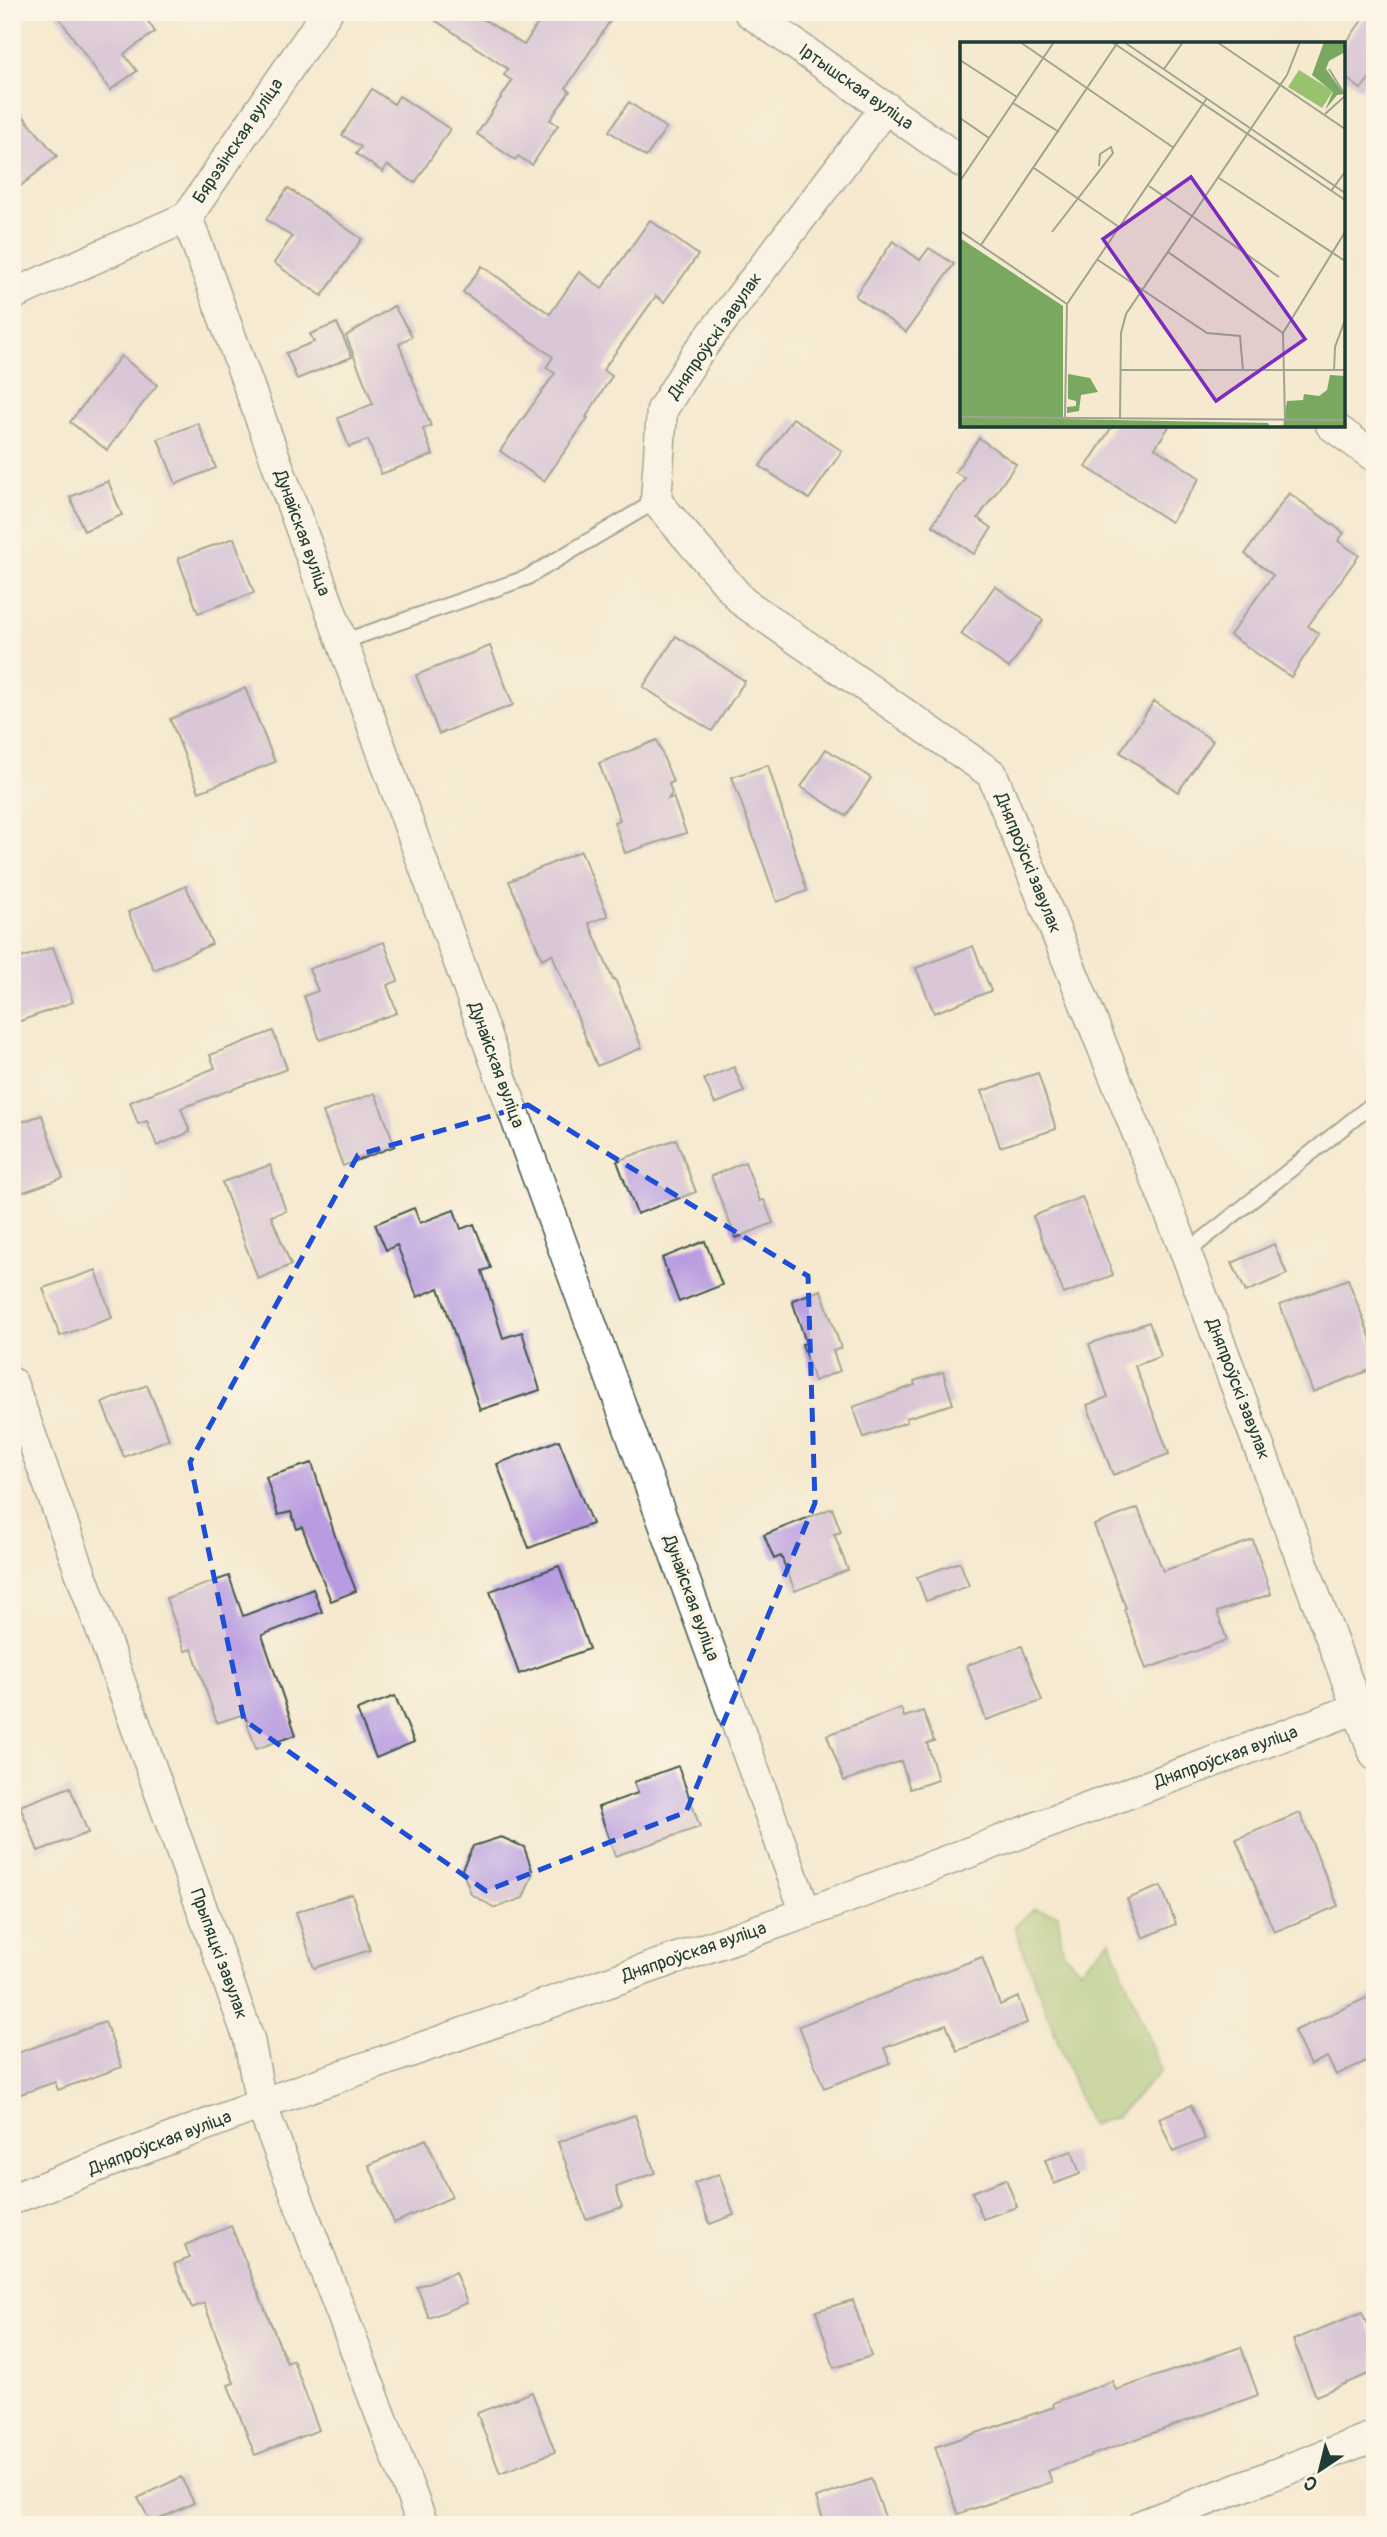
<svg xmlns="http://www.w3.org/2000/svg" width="1387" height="2537" font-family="Pangolin,sans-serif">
<rect width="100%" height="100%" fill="#fcf5e5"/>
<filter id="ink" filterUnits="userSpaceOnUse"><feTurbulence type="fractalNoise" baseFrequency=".0143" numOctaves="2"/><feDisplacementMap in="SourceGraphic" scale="14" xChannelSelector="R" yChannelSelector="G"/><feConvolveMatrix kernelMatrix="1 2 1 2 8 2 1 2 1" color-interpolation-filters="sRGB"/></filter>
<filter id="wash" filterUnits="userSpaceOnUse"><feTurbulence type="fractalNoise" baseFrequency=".00686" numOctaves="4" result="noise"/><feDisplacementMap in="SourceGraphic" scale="28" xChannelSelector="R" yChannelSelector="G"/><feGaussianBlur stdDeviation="1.57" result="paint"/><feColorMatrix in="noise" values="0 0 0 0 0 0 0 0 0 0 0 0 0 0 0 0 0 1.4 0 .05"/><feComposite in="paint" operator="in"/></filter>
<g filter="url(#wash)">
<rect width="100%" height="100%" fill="#f5e9cf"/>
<path fill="#99c26e" stroke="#5c8051" stroke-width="2" d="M1034,1909L1058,1914L1063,1952L1080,1970L1110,1940L1161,2071L1116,2117L1090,2125L1014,1927Z"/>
<g id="blocks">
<g fill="#b89ce1">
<path d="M55,12H142L155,32L124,54L137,71L110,90Z"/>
<path d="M423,12H472L524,45L545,12H616L566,88L570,91L550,120L558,125L532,165L518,156L515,160L477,134L512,81L504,75L508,69Z"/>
<path d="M1368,12H1375V71L1361,89L1343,76V47Z"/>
<path d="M372,89L394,104L399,96L450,129L415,183L387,165L383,172L356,154L361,147L342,135Z"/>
<path d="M629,102L666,128L646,157L609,131Z"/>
<path d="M12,103L57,156L12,193Z"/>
<path d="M288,188L362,239L322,296L274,263L292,237L266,219Z"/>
<path d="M650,220L698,255L664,302L656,296L603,370L612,376L586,417L588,418L544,481L500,451L555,373L546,368L553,357L463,292L482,266L550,314L579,272L602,288Z"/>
<path d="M893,241L920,260L929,248L954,264L906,332L855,296Z"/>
<path d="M394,306L412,336L399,344L431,426L423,429L433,455L381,474L368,440L349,447L338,418L373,404L346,336Z"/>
<path d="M337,323L352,357L297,379L286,353L314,342L310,334Z"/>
<path d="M121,356L157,385L107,450L70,422Z"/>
<path d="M793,418L842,451L809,499L760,466Z"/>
<path d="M198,423L216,468L176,484L158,439Z"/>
<path d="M1113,425H1170L1155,448L1200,478L1171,522L1086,467Z"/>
<path d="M979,438L1016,464L978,518L992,528L974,554L932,525L965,478L955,472Z"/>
<path d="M108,481L122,515L84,531L70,497Z"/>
<path d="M1289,493L1344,533L1338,541L1359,555L1308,626L1319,634L1291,677L1230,635L1273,575L1245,554Z"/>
<path d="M234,538L254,593L198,613L178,558Z"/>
<path d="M995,586L1043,620L1009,668L961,634Z"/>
<path d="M676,636L745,681L712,731L643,687Z"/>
<path d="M490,646L513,705L439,734L416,675Z"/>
<path d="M245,688L275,762L199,792L170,719Z"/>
<path d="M1154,701L1213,741L1178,792L1120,752Z"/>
<path d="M657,740L673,782L669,784L672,793L668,799L673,797L686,833L625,853L614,822L620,820L599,763Z"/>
<path d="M826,749L871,778L846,816L801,787Z"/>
<path d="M768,765L807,891L777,902L732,777Z"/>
<path d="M581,851L608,916L589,923L613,980L615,979L642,1048L597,1066L552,954L542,959L509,881Z"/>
<path d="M186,886L212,944L154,970L128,912Z"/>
<path d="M384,942L398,981L387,985L397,1013L320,1040L304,996L318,991L309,969Z"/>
<path d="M973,946L991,991L934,1013L916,968Z"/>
<path d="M53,947L73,1002L12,1024V961Z"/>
<path d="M273,1031L287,1069L181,1108L190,1132L157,1146L147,1121L138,1124L130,1102L215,1068L210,1055Z"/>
<path d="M734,1067L744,1092L715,1104L704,1079Z"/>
<path d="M1038,1073L1056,1129L1000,1147L982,1091Z"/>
<path d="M375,1093L395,1146L343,1166L323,1112Z"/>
<path d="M42,1115L63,1178L12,1196V1125Z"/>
<path d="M676,1139L696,1192L637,1214L617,1161Z"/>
<path d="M745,1162L760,1201L764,1200L773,1223L736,1238L711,1176Z"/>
<path d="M270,1165L286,1211L271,1216L291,1265L258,1279L222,1182Z"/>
<path d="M1082,1197L1113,1275L1064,1294L1033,1216Z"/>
<path d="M414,1208L420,1223L454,1210L461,1229L474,1224L491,1268L482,1271L503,1338L522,1332L540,1390L480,1410L439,1288L417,1297L397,1245L386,1250L375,1224Z"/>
<path d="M705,1241L722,1285L679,1302L662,1258Z"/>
<path d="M1274,1244L1287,1274L1246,1292L1232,1263Z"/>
<path d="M96,1270L112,1318L60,1336L43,1288Z"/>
<path d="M1348,1279L1375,1350V1368L1313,1392L1280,1305Z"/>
<path d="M821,1290L841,1348L833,1351L840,1371L814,1381L802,1344L806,1343L792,1300Z"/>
<path d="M1149,1322L1161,1356L1135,1366L1169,1454L1113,1475L1087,1405L1108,1397L1089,1344Z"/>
<path d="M943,1372L953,1404L906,1418L907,1422L864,1437L853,1407L915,1385L914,1381Z"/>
<path d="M147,1385L169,1439L124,1457L102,1403Z"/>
<path d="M559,1440L592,1524L529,1548L497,1464Z"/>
<path d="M312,1463L337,1542L356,1591L331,1601L302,1527L297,1529L291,1512L278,1515L266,1477Z"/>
<path d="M832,1508L841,1532L834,1534L848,1570L795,1591L781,1556L774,1559L764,1535Z"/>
<path d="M1138,1508L1163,1571L1253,1540L1271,1594L1217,1612L1227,1640L1146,1669L1124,1609L1126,1608L1094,1525Z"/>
<path d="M960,1562L969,1586L926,1601L917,1577Z"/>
<path d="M559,1566L589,1649L519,1674L490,1591Z"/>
<path d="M229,1576L243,1616L313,1589L322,1612L262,1635L296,1735L256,1749L244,1714L217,1723L192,1649L185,1651L166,1598Z"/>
<path d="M1022,1646L1042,1701L986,1720L967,1665Z"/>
<path d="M395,1696L414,1742L376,1758L357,1710Z"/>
<path d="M901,1708L904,1717L923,1711L934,1741L927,1743L938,1780L910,1789L901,1761L844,1781L827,1735Z"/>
<path d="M678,1766L700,1827L615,1856L598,1807L638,1793L634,1782Z"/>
<path d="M70,1787L88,1833L38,1851L20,1806Z"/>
<path d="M1300,1813L1338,1906L1274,1932L1236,1839Z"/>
<path d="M501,1837L524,1847L533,1873L523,1898L495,1908L471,1894L462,1869L473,1846Z"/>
<path d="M1161,1886L1176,1924L1143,1938L1127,1899Z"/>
<path d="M352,1894L370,1950L314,1968L296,1912Z"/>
<path d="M982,1957L1000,2005L1018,1997L1027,2023L957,2051L946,2024L884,2048L890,2063L824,2088L799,2026Z"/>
<path d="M1375,1994V2057L1336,2075L1327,2057L1310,2065L1294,2031Z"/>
<path d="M105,2022L122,2067L58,2090L55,2082L12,2097V2055Z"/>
<path d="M1191,2105L1205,2139L1173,2152L1159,2118Z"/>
<path d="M635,2115L655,2173L616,2187L622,2207L586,2219L558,2142Z"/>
<path d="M426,2139L452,2197L394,2223L369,2165Z"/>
<path d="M1072,2151L1080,2174L1054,2184L1045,2160Z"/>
<path d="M719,2174L734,2215L710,2224L694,2183Z"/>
<path d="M1006,2179L1017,2207L983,2219L972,2192Z"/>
<path d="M231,2226L287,2363L293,2360L319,2430L255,2455L228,2385L234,2383L204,2303L192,2308L174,2264L190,2258L185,2245Z"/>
<path d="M455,2272L467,2303L429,2318L417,2287Z"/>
<path d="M853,2300L871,2356L834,2368L816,2311Z"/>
<path d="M1362,2312L1375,2343V2371L1316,2396L1293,2340Z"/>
<path d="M1241,2347L1258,2395L1048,2471L1052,2482L958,2514L935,2447L1054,2407L1053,2403L1112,2381L1116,2390Z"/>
<path d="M532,2392L555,2452L500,2473L477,2413Z"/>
<path d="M181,2477L194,2503L151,2523L138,2498Z"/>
<path d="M871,2479L888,2525H825L816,2498Z"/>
</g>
</g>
</g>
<g filter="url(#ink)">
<use href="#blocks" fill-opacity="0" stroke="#3f574b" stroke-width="2"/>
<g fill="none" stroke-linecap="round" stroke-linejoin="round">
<defs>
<g id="lane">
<path d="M342,642L526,578L656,501"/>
<path d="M1186,1253L1375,1102"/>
</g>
<g id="street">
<path d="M749,12L962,162"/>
<path d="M886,107L696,355L662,410L656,501L743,602L992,774L1186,1253L1375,1755"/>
<path d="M187,217L806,1913"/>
<path d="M12,295L187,217L327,12"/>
<path d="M1331,425L1375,457"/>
<path d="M12,1383L249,2039L261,2104L423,2525"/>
<path d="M12,2199L261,2104L806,1913L1374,1702"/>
<path d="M1142,2525L1375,2436"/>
</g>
</defs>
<use href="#lane" stroke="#3f574b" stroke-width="18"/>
<use href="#street" stroke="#3f574b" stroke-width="33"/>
<use href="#lane" stroke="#fff" stroke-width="14"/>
<use href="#street" stroke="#fff" stroke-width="30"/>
</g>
</g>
<path d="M0 0H1387V2537H0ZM528,1105L808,1276L815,1503L686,1812L486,1891L244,1720L190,1462L358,1155Z" fill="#f5e9cf" fill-opacity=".55" fill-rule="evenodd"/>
<path fill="none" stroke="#1d4ed8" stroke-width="5" stroke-dasharray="14 9" stroke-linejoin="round" d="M528,1105L808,1276L815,1503L686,1812L486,1891L244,1720L190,1462L358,1155Z"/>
<g text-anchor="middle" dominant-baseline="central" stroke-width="7" stroke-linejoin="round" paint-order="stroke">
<g font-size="18" fill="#1f3d34" stroke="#fcf5e5">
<text transform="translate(856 87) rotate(35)">Іртышская вуліца</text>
<text transform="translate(238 141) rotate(-56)">Бярэзінская вуліца</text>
<text transform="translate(715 336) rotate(-55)">Дняпроўскі завулак</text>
<text transform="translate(302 533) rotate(70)">Дунайская вуліца</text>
<text transform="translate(1028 863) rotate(68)">Дняпроўскі завулак</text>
<text transform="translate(496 1065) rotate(70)">Дунайская вуліца</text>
<text transform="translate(1238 1389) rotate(69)">Дняпроўскі завулак</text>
<text transform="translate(691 1598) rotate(70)">Дунайская вуліца</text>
<text transform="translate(1226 1757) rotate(-20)">Дняпроўская вуліца</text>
<text transform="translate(694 1952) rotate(-19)">Дняпроўская вуліца</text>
<text transform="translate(219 1954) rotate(70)">Прыпяцкі завулак</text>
<text transform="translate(160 2143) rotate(-21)">Дняпроўская вуліца</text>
</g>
</g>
<g transform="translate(960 42)">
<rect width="385" height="385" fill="#f5e9cf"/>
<path d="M339,28L373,49L362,66L328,45Z" fill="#99c26e"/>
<path d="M364,0H385V10L369,19L366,27L384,52L377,53L365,68L373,50L352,33ZM0,196L103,264V377L308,381L310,385H0ZM108,332L130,336L138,350L121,353L119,369L107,371V365L116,364V359L108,357ZM370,333L385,334V385H323L327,359L343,358L344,352L359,354L367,348Z" fill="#7aa861"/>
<path fill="none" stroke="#9fa491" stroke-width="2" d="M60,0L214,106M152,0L385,158M164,0L385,151M257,0L385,87M0,18L57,55M204,27L223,0M369,27L385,53M53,61L99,90M365,72L385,54M0,76L29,96M74,126L159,185M259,136L385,219M0,139L94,0M189,144L319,235M371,149L385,130M0,189L107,262M92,190L153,111L151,105L140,112L139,124M21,203L158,0M208,210L323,291M138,218L247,291L280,294L283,329M107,262L247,56M160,328H385M374,329L375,305L385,278M0,375L385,378M105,375L107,262M160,376L161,291L166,272L327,33L340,0M325,377L323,291L385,190"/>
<path fill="#7b2cbf" fill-opacity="0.15" stroke="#7b2cbf" stroke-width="3.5" d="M231,135L345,297L256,359L143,197Z"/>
<rect width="385" height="385" fill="none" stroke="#1f3d34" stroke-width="3.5"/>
</g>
<rect width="1387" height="2537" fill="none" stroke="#fcf5e5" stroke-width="42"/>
<g transform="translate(1320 2470) rotate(215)" stroke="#fcf5e5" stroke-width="5" paint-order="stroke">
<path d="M0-5L12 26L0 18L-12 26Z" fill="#1f3d34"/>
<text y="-10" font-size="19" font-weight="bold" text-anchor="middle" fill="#1f3d34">С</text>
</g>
</svg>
